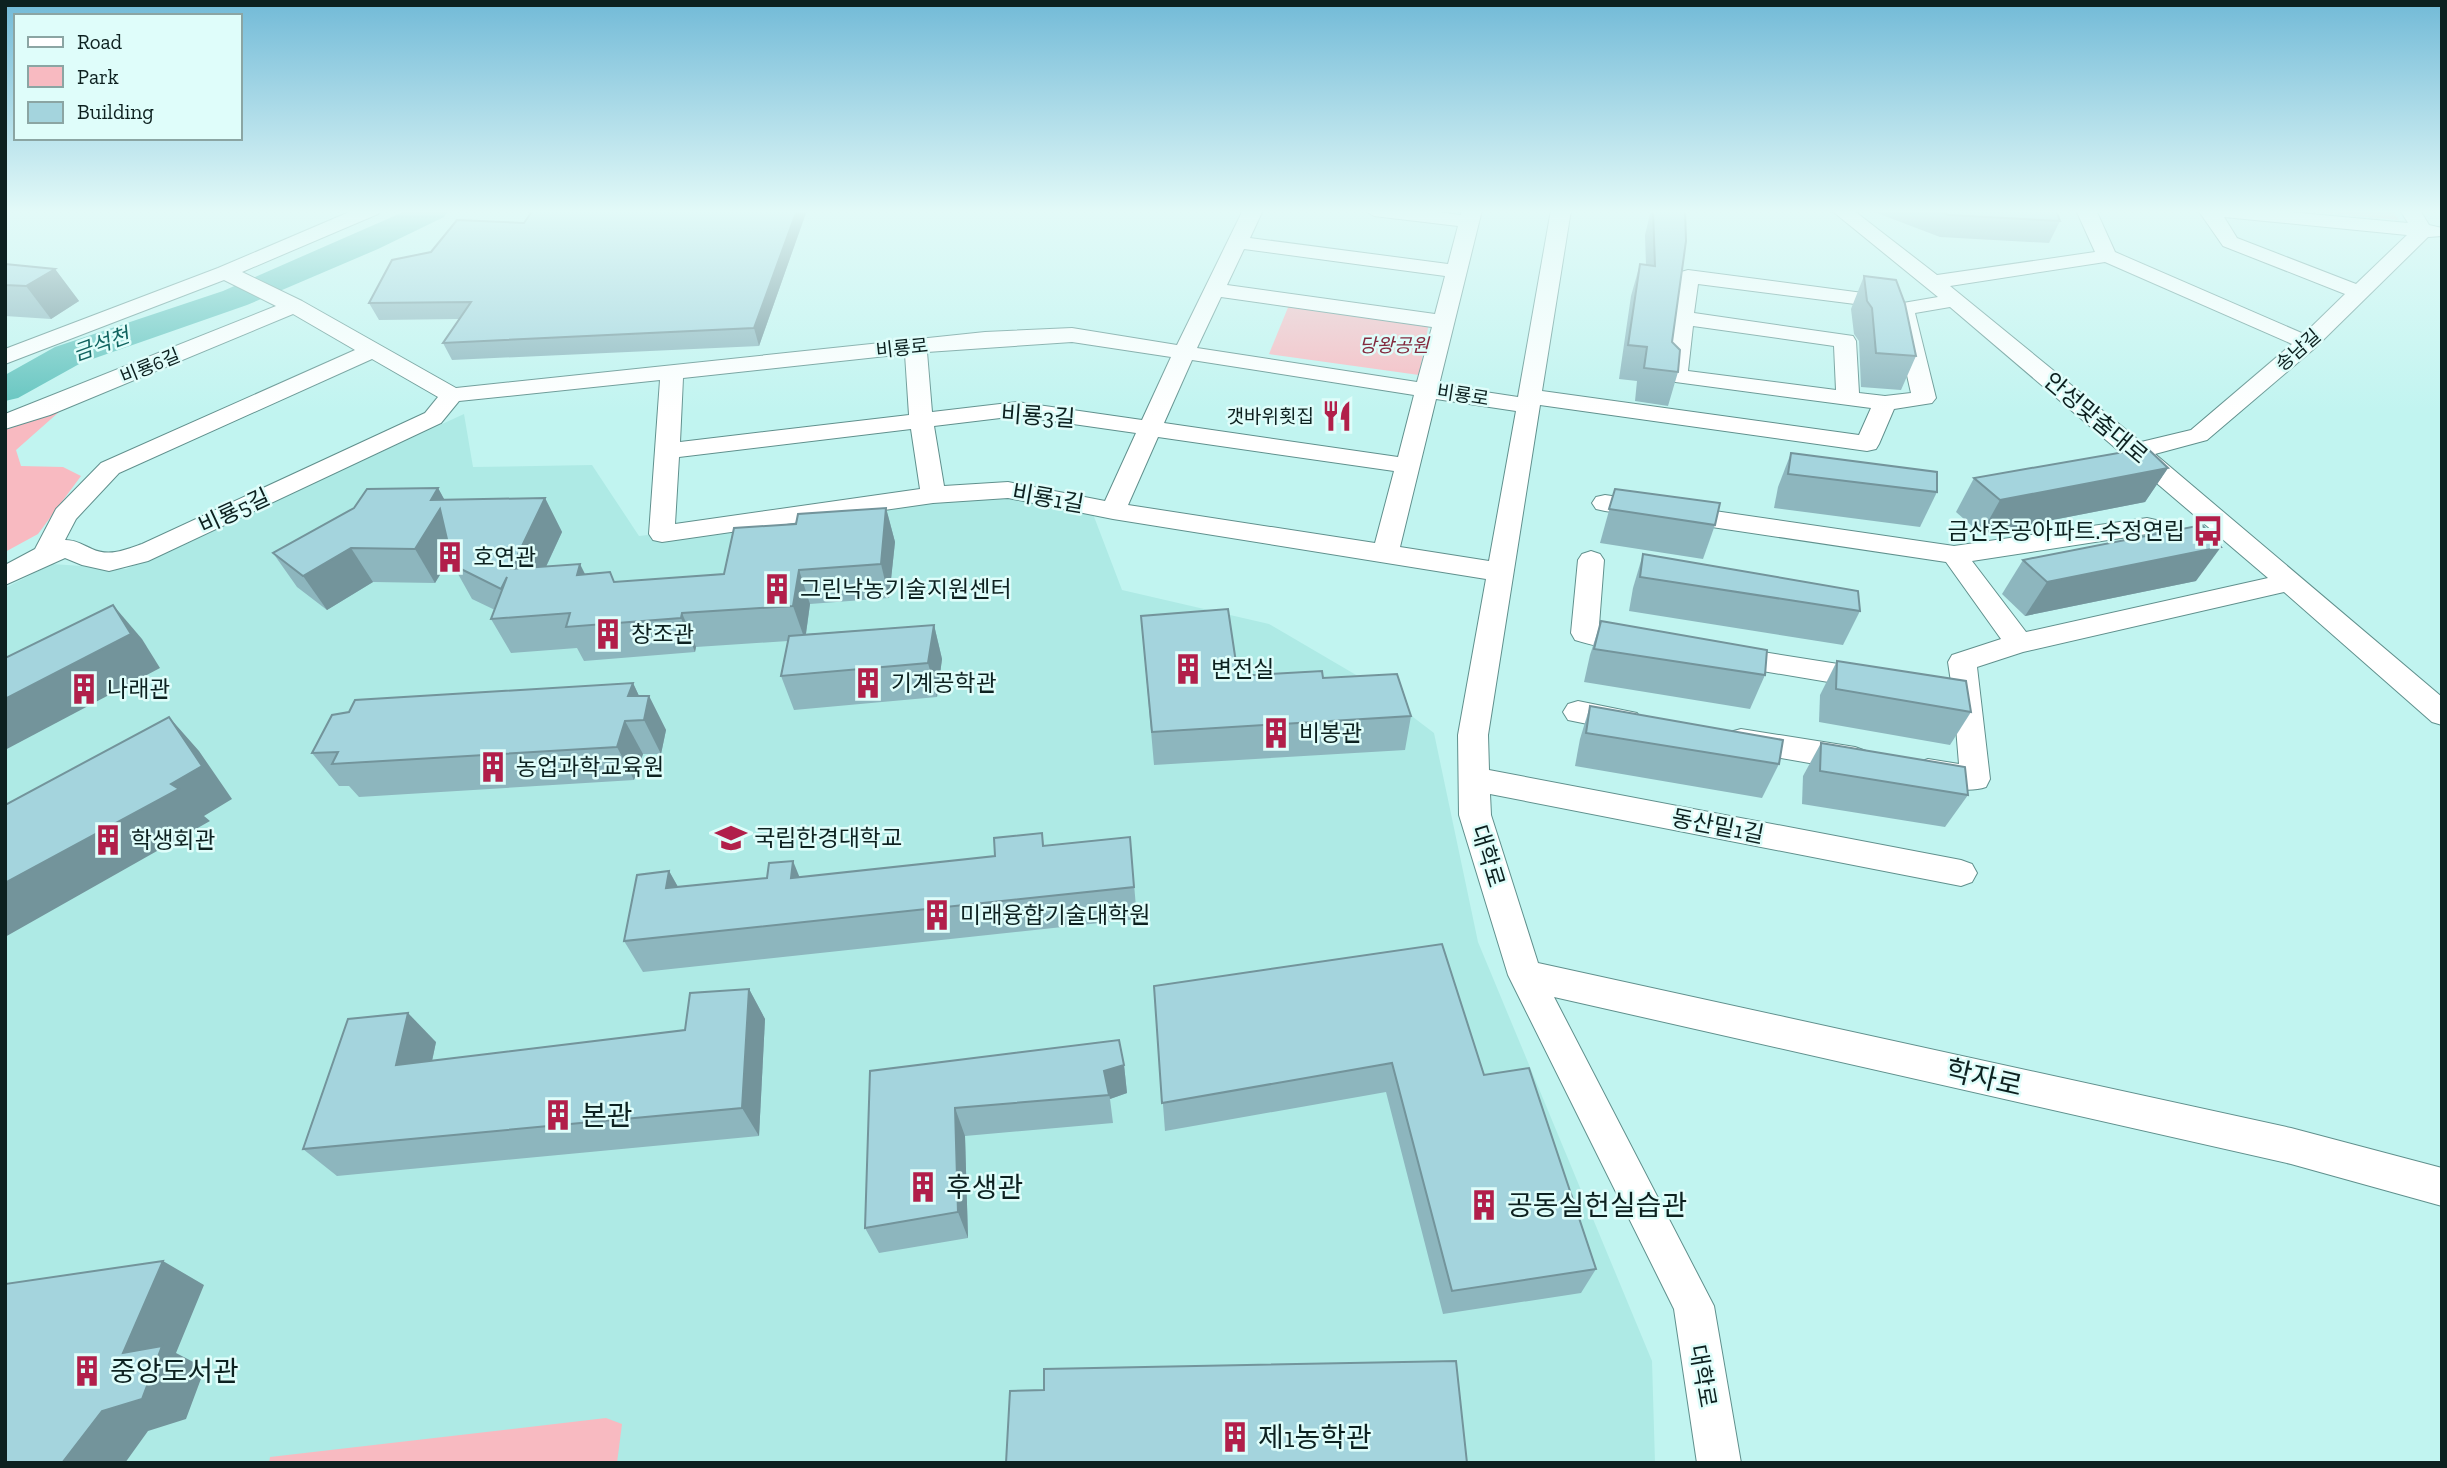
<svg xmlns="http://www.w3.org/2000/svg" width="2447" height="1468" font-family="'Zilla Slab','Noto Sans KR',serif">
<rect width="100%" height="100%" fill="#c1f4f0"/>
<path fill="#aeeae5" d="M464,414L473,467L592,465L639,536L1007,495L1093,514L1122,590L1269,624L1363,679L1434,733L1478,942L1652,1361L1655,1463H5V588L52,564L126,569Z"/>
<g fill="#f8bac1">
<path d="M2295,210H2392L2399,220Z"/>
<path d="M1289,305L1429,323L1419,375L1269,354Z"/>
<path d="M68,404L16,450L21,466L63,467L81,476L38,534L5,552V418Z"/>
<path d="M606,1418L622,1424L617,1463H269L270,1457Z"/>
</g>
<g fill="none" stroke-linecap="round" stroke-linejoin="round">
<path fill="#62c3be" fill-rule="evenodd" d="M408,210H449L444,217L378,249L247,305L81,363L18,398L5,401V375L55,347L223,291Z"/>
<defs>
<g id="minor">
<path d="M354,210H381L378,214L242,272L302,301L456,388L985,332L1072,328L1177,345L1243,210H1263L1250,238L1448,264L1458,226L1374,216L1364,210H1421L1461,215L1462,210H1482L1439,385L1518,397L1551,210H1571L1542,391L1859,435L1871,408L1668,381L1665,376L1678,276L1681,272L1688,270L1863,293L1903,303L1938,297L1831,210H1853L1937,275L2095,252L2076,210H2096L2115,252L2304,334L2345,294L2223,246L2198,210H2268L2408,223L2400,210H2420L2429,225L2442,228V236L2428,237L2315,348L2207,440L2155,454L2442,697V725L2432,722L2284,592L2023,652L1977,667L1990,779L1986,787C1966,794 1937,786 1917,779L1913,771L1917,763L1928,759L1959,764L1954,703L1933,698L1929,691L1933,684L1951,682L1948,662L1952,655L2001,639L1946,562L1605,511L1596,509L1592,503L1596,497L1605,495L1954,546L2147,518L2156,520L2160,526L2156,532L2147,534L1972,561L2026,632L2268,578L1950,307L1915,313L1936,398L1932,403L1894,409L1879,444L1876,449L1867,451L1540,405L1488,735L1489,770L1961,860L1972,864L1977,873L1972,882L1961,886L1490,794L1491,815L1538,963L2291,1128L2442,1168V1206L2291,1164L1554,997L1714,1306L1741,1463H1697L1674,1309L1508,975L1459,815L1458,735L1486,579L1113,519L1008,498L933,503L662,542L653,540L649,534L660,380L459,401L441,423L148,561L109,571L82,565L65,558L5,585V565L35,549L56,509L101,463L355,350L293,314L50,415L5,429V414L276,306L224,280L5,364V349L218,268ZM2224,217L2407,235L2356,284L2237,238ZM1244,249L1445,276L1435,314L1227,285ZM2105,262L2292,344L2191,430L2141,442L1950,286ZM1698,284L1863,305L1893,313L1911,393L1885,396L1859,393L1856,341L1853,336L1694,313ZM1221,297L1432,327L1417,382L1197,348ZM1693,326L1834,346L1836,390L1688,371ZM1072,342L1171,357L1142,420L1017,402L932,412L927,352ZM905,354L909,415L680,442L683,378ZM372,359L438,397L425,413L142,544C125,550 109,557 92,549C83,545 76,540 65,540L76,519L119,473ZM1192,360L1414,395L1398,457L1164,423ZM1436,399L1516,411L1489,561L1400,547ZM1017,416L1136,433L1105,501L1008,482L944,486L934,426ZM911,429L920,489L675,524L679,457ZM1158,437L1394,471L1375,543L1128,505Z"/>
<path d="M1591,551L1600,554L1604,560L1599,625L1645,634L1649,641L1645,648C1625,654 1595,646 1575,640L1571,633L1578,560L1582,554Z"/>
<path d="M1725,646L1870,669L1880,672L1884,679L1880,686L1870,689L1715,663L1711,656L1715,649Z"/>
<path d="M1578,701L1637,713L1642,721L1637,729L1627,732L1568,720L1563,712L1568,704Z"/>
<path d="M1741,729L1855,747L1866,751L1870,759L1866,767L1855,771L1741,751L1730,748L1726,740L1730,732Z"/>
</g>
</defs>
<use href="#minor" stroke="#60908d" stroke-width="2"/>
<use href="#minor" fill="#fff" fill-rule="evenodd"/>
</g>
<g fill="#8db6be">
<path d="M533,210H807L759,346L452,360L443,343L459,319L379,320L369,303L431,252L524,223Z"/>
<path d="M1651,210H1685L1672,342L1678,372L1668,406L1635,401L1637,381L1619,379L1631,296L1640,264L1646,265L1645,235Z"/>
<path d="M1869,210H2056L2060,221L2049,243L1940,237Z"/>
<path d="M5,264L55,269L79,301L51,319L5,316Z"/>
<path d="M1864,276L1916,356L1901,390L1861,387L1859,341L1854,334L1851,309Z"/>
<path d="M1791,453L1937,492L1920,527L1774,508L1778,487Z"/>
<path d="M2168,468L2145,502L1981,534L1956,512L1974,478Z"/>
<path d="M438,488L444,500L545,498L562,532L546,567L585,574L614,582L724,574L796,524L886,508L895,542L889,598L810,604L806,634L934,625L942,659L937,697L794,710L781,676L788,641L696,647L695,652L584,661L577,648L511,653L491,619L495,610L472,599L453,565L451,557L435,583L373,582L327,610L297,587L273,553Z"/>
<path d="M1615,489L1715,525L1703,559L1600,543Z"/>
<path d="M1643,554L1860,611L1843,645L1629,611L1633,588Z"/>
<path d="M2023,560L2196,581L2025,616L2002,594Z"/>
<path d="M1141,616L1238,676L1323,678L1411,716L1405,750L1154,765Z"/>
<path d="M1601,621L1765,675L1750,709L1584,682L1590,655Z"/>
<path d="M1837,661L1971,712L1950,745L1819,722L1820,695Z"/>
<path d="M633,683L639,696H649L666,730L661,754H643L634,780L359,797L349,786H339L312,753Z"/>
<path d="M1590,706L1779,764L1762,798L1575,766L1580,739Z"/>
<path d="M1821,743L1968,795L1945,827L1802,804L1803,776Z"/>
<path d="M1042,833L1044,846L1130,837L1137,919L643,972L624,941L669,871L678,887L800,877L995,856Z"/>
<path d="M1154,986L1484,1075L1596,1269L1581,1293L1443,1314L1386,1092L1165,1131Z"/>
<path d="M749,989L765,1019L759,1136L337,1176L303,1149L436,1042L432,1061L685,1030Z"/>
<path d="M1124,1065L1127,1093L1110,1099L1113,1123L965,1136L968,1238L879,1253L865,1228L870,1071Z"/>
</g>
<g fill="#73949b">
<path d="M797,210H807L759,346L754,328Z"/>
<path d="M55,269L79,301L51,319L26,286Z"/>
<path d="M2168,468L2145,502L1981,534L2000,500Z"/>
<path d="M438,488L457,522L459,543L435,583L415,549L431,500Z"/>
<path d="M545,498L562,532L529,603L511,569Z"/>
<path d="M886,508L895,542L889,598L881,564Z"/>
<path d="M2221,547L2196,581L2025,616L2047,582Z"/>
<path d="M351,548L373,582L327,610L303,576Z"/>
<path d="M580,564L597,598L577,575Z"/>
<path d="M799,570L810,604L805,640L793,606Z"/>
<path d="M113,605L142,639L160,668L5,750V699Z"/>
<path d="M682,613L696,647L695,652L681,618Z"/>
<path d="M934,625L942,659L937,697L928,663Z"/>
<path d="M633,683L646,711L649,696L666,730L661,754L644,720L628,696Z"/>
<path d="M169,717L199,751L232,799L204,816L210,821L5,937V883Z"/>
<path d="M625,721L643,754L634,780L617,747Z"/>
<path d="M793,861L806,893L791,878Z"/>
<path d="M669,871L687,903L666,888Z"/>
<path d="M749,989L765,1019L759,1136L742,1108Z"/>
<path d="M408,1013L436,1042L425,1094L396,1065Z"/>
<path d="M1124,1065L1127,1093L1110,1099L1104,1071Z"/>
<path d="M955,1108L965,1136L968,1238L958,1212Z"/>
<path d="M163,1261L204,1285L176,1353L205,1368L186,1419L148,1431L125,1463H62L123,1353Z"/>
</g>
<g fill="#a4d4dd" stroke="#73949b" stroke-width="2">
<path d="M533,210H797L754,328L443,343L471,302L369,303L392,260L431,252L457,220L524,223Z"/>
<path d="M1653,210H1685L1686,241L1672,342L1680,350L1678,372L1644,368L1647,347L1628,345L1640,264L1655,266Z"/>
<path d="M1937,210H2056L2060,221L1949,215Z"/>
<path d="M5,264L55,269L26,286L5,285Z"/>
<path d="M1864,276L1896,280L1905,304L1916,356L1876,353L1872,308L1867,301Z"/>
<path d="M2147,448L2168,468L2000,500L1974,478Z"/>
<path d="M1791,453L1937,472V492L1788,474Z"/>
<path d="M438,488L431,500L545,498L511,569L580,564L577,575L610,572L614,582L724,574L734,528L796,524L798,514L886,508L881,564L799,570L793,606L682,613L681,618L566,627L570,613L491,619L507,577L501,589L453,565L440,509L415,549L351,548L303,576L273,553L354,508L367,489Z"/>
<path d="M1615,489L1720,503L1715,525L1609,509Z"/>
<path d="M2202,525L2221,547L2047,582L2023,560Z"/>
<path d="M1643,554L1858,591L1860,611L1640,577Z"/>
<path d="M113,605L131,634L5,699V658Z"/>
<path d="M1228,609L1238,676L1322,671L1323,678L1397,674L1411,716L1152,732L1141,616Z"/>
<path d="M1601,621L1767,650L1765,675L1594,649Z"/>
<path d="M934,625L928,663L781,676L789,636Z"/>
<path d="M1837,661L1966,681L1971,712L1836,689Z"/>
<path d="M633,683L628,696H649L644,720L625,721L617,747L332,764L338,752L312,753L332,715L349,712L355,700Z"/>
<path d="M1590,706L1783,740L1779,764L1586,733Z"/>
<path d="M169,717L202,766L171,784L179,789L5,883V805Z"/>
<path d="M1821,743L1965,767L1968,795L1820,771Z"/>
<path d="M1042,833L1043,846L1130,837L1134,887L624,941L637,875L669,871L666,888L767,878L769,863L793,861L791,878L995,856L994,838Z"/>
<path d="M1442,944L1484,1075L1529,1068L1596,1269L1452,1291L1392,1063L1162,1103L1154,986Z"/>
<path d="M749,989L742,1108L303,1149L348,1019L408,1013L396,1065L685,1030L690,993Z"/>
<path d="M1119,1040L1124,1065L1104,1071L1109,1095L955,1108L958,1212L865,1228L870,1071Z"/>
<path d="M163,1261L123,1353L162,1346L142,1399L102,1411L62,1463H5V1284Z"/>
<path d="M1456,1361L1467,1463H1006L1010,1391L1044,1390V1369Z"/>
</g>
<linearGradient id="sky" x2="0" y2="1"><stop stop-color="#72bad7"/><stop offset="0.51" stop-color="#e3faf8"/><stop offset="1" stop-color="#e3faf8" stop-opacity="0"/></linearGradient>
<rect width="2447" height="415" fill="url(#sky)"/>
<defs>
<symbol id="restaurant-bare" viewBox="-9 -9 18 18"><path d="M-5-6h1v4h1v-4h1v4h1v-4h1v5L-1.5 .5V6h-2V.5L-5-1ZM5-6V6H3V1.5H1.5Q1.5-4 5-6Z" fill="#b11f4a" stroke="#dffdfa" stroke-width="2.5" paint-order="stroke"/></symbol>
<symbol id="bus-bare" viewBox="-9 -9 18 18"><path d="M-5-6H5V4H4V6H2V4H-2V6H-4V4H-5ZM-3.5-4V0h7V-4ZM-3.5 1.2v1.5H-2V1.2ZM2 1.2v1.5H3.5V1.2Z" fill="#b11f4a" stroke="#dffdfa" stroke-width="2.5" paint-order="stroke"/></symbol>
<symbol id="building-bare" viewBox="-9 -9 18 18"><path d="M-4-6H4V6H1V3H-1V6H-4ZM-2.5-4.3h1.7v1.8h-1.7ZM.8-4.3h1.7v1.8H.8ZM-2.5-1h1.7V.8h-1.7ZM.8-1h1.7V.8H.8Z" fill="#b11f4a" stroke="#dffdfa" stroke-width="2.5" paint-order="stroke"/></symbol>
<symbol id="university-bare" viewBox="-9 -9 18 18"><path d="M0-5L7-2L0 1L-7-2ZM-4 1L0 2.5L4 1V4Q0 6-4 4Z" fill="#b11f4a" stroke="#dffdfa" stroke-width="2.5" paint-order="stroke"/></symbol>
</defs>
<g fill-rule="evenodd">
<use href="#restaurant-bare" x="1315" y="394" width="44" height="44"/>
<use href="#bus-bare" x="2186" y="509" width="44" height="44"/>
<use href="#building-bare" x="428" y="535" width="44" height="44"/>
<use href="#building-bare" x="755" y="567" width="44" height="44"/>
<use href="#building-bare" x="586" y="612" width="44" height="44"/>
<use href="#building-bare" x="1166" y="647" width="44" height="44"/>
<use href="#building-bare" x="846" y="661" width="44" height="44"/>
<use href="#building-bare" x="62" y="667" width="44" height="44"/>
<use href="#building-bare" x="1254" y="711" width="44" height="44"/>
<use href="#building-bare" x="471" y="745" width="44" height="44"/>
<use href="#university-bare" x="709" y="816" width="44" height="44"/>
<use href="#building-bare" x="86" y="818" width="44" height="44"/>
<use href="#building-bare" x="915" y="893" width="44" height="44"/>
<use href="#building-bare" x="536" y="1093" width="44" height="44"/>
<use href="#building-bare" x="901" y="1165" width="44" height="44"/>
<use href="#building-bare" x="1462" y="1183" width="44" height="44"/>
<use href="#building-bare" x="65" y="1349" width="44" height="44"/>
<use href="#building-bare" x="1213" y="1415" width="44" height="44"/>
</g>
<g text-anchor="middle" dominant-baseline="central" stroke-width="5" stroke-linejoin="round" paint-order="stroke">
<g font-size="19" font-style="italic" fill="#832a3e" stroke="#dffdfa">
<text x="1394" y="345">당왕공원</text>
</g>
<g font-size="19" fill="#0d2120" stroke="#dffdfa">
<text transform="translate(902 348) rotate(-6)">비룡로</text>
<text transform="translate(2298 350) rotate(-41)">송남길</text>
<text transform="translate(150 366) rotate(-22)">비룡6길</text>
<text transform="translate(1463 395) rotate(9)">비룡로</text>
</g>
<g font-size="19" fill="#0d2120" stroke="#dffdfa" text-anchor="end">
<text x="1314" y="416">갯바위횟집</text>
</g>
<g font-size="21" font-style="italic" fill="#10635f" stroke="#dffdfa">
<text transform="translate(101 344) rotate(-20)">금석천</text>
</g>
<g font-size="23" fill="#0d2120" stroke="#dffdfa">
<text transform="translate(1038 416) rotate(4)">비룡3길</text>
<text transform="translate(2096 418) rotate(40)">안성맞춤대로</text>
<text transform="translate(1048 498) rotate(10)">비룡1길</text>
<text transform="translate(234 511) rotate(-25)">비룡5길</text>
<text transform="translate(1718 826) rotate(11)">동산밑1길</text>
<text transform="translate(1488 856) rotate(73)">대학로</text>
<text transform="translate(1703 1376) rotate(80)">대학로</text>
</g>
<g font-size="23" fill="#0d2120" stroke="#dffdfa" text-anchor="start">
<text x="2185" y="531" text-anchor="end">금산주공아파트.수정연립</text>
<text x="473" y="557">호연관</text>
<text x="800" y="589">그린낙농기술지원센터</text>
<text x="631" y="634">창조관</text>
<text x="1211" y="669">변전실</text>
<text x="891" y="683">기계공학관</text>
<text x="107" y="689">나래관</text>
<text x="1299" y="733">비봉관</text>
<text x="516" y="767">농업과학교육원</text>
<text x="754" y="838">국립한경대학교</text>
<text x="131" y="840">학생회관</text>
<text x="960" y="915">미래융합기술대학원</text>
</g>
<g font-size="28" fill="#0d2120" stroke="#dffdfa">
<text transform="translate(1984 1078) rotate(13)">학자로</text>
</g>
<g font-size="28" fill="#0d2120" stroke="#dffdfa" text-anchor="start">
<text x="581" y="1115">본관</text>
<text x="946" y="1187">후생관</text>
<text x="1507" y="1205">공동실헌실습관</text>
<text x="110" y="1371">중앙도서관</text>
<text x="1258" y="1437">제1농학관</text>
</g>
</g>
<rect width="2447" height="1468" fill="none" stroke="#0d2120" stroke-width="14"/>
<rect x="14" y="14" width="228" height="126" fill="#dffdfa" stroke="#8ba5a3" stroke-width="2"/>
<rect x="28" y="37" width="35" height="10" fill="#ffffff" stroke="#8ba5a3" stroke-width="2"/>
<text x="77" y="49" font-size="21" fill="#0d2120">Road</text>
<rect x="28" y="66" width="35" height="21" fill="#f8bac1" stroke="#8ba5a3" stroke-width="2"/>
<text x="77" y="84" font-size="21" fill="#0d2120">Park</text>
<rect x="28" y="102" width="35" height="21" fill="#a4d4dd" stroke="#8ba5a3" stroke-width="2"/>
<text x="77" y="119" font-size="21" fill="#0d2120">Building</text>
</svg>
